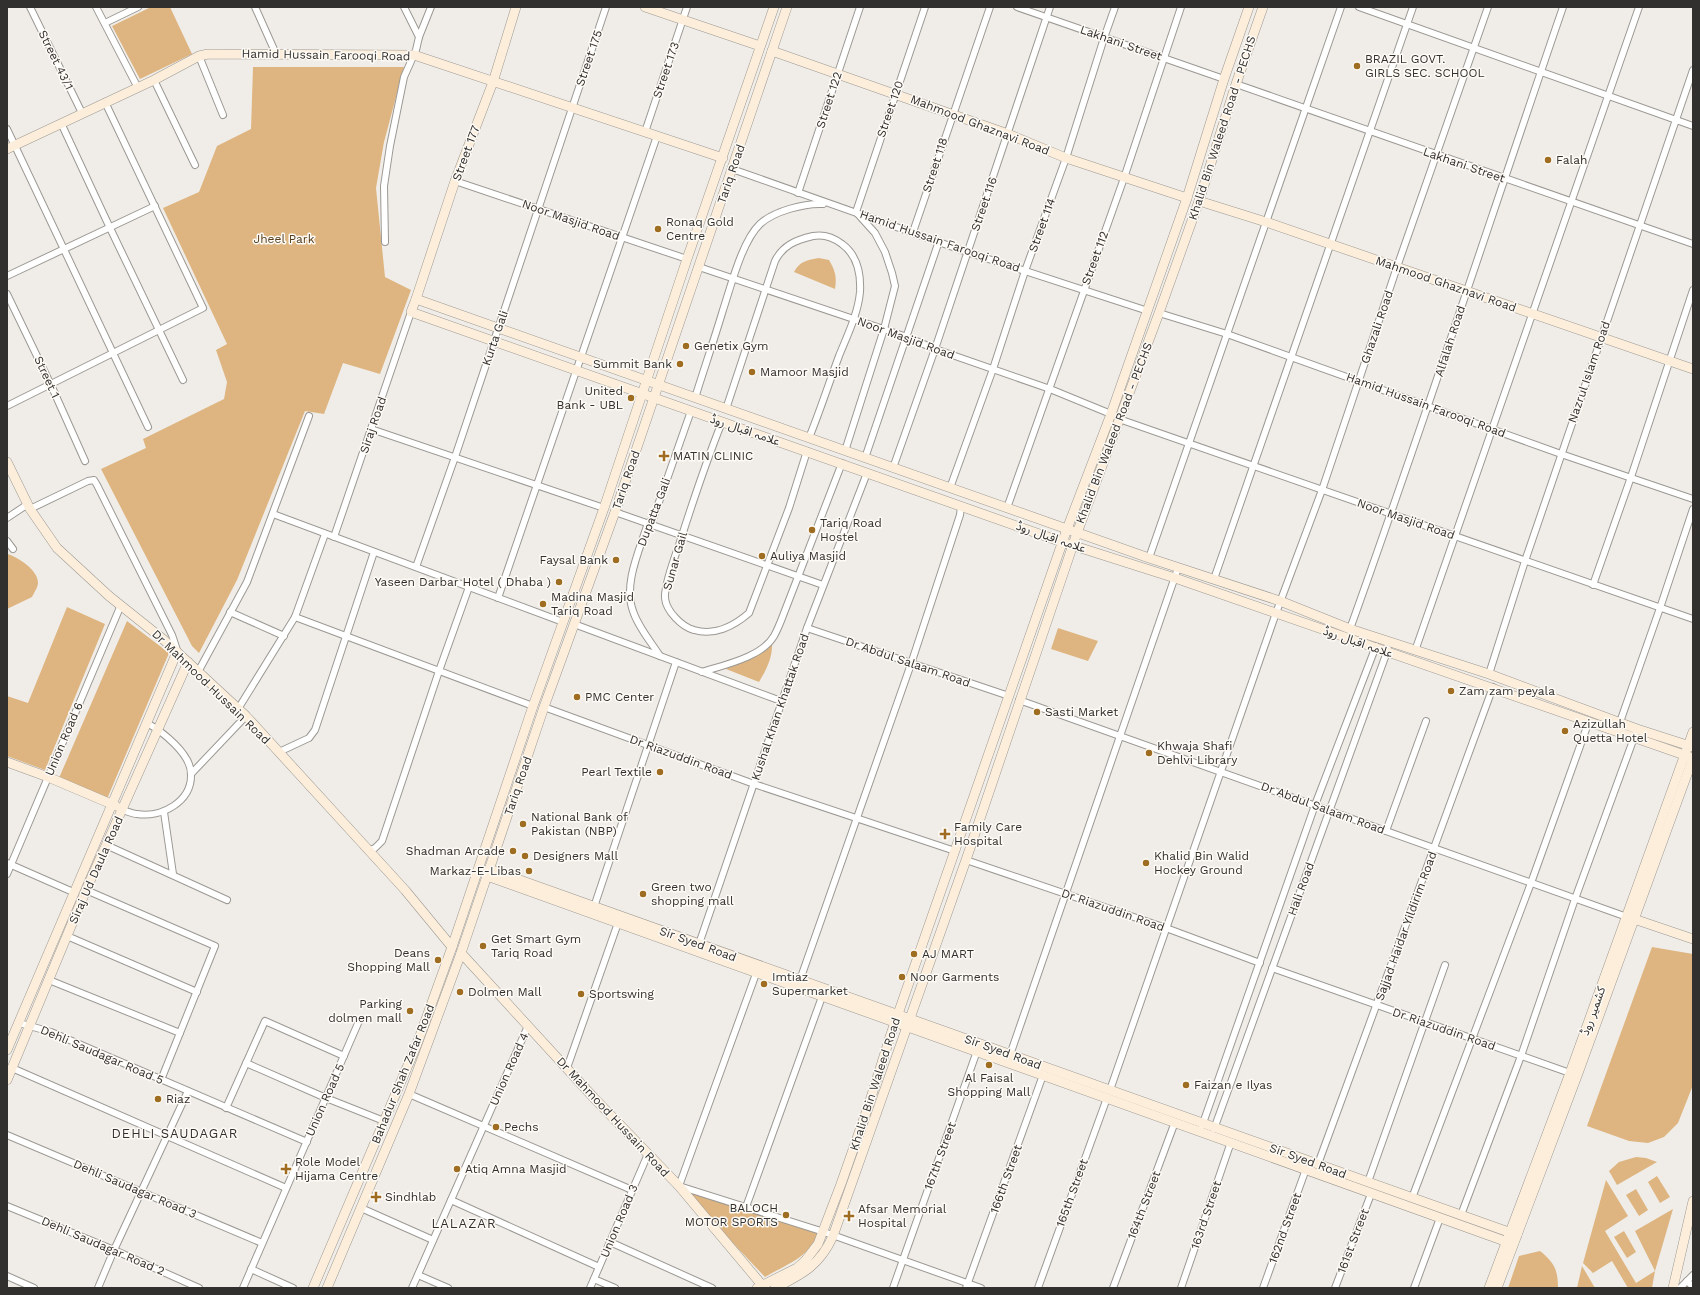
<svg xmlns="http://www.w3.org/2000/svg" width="1700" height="1295" font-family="'Work Sans','Noto Sans Arabic',sans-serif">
<rect width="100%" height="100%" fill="#f0ede8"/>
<g fill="#deb580">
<path d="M151,7H170L192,54L140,79L112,26Z"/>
<path d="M253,67H404L384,142L376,188L385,277L411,290L380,374L343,363L324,414L305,411L237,580L199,653L192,646L101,469L146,448L143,439L224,399L227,382L216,350L227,344L163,208L199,192L217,146L251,129Z"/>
<path d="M819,258L829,260C835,270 837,277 835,289L794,272C800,261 807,260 819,258Z"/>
<path d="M7,554C17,556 39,571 38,583C38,587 34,593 32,597L7,609Z"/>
<path d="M67,607L105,624L45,770L7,756V696L28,703Z"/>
<path d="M127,621L169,653L107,799L59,778Z"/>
<path d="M1058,628L1098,641L1088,661L1051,649Z"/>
<path d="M772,642C773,657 766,670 759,682L726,669Z"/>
<path d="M1652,947L1693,954V1085L1678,1123L1664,1137L1648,1143L1629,1141L1587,1126Z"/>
<path d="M1636,1157L1646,1158L1657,1162L1617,1185L1609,1171L1619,1162Z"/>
<path d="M1657,1176L1670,1197L1660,1203L1648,1182Z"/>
<path d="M1606,1180L1628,1216L1605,1231L1636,1283L1655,1271L1635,1231L1673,1209L1655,1271L1652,1288H1628L1612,1261L1593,1273L1583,1263Z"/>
<path d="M679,1186L820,1230C809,1258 789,1263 765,1277Z"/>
<path d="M1636,1189L1648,1210L1639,1216L1626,1195Z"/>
<path d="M1624,1231L1636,1252L1627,1258L1614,1237Z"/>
<path d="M1540,1251C1554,1262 1558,1270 1558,1288H1508L1519,1256Z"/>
<path d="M1582,1266L1595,1288H1577Z"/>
</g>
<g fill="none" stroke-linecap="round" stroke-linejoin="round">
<defs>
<g id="street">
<path d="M30,7L82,113"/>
<path d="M96,7L138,88"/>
<path d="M255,7L276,54"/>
<path d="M404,7L419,37"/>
<path d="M1017,7L1224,79"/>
<path d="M1359,7L1693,126"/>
<path d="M105,23L138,7"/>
<path d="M199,56L223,115"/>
<path d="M154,80L195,165"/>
<path d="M1236,84L1693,244"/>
<path d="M61,123L110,228L183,380"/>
<path d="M7,129L148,427"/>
<path d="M645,132L687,7"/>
<path d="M732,169L967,252L1148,311"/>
<path d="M455,181L687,259"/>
<path d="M798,193L860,7"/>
<path d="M856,212L925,7"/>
<path d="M913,232L990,7"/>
<path d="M385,242L384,186L390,146L404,77L416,50L419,37L431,7"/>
<path d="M699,267L907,337L935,349L1050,389L1111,414"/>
<path d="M7,276L155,206"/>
<path d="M7,294L51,385L85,461"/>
<path d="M1159,313L1227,334L1561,454L1693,499"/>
<path d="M695,398C704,369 714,340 723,310C731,286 742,241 760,224C774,211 805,203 823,204"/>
<path d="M7,406L203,308L105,102"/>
<path d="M726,409L775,261C783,245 796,240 813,236C824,234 833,237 842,244C857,255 861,274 860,292C858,314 847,336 839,356C829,383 820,411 809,438"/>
<path d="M1119,419L1693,619"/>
<path d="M722,422C706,462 692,504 679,545C675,556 664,586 665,598C666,611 682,627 694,630C714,636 734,626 749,613L789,508L807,451"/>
<path d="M371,429L604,508"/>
<path d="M845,451L884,329L895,286L892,273L885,252L875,233L857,213"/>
<path d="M865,458L939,241"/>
<path d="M893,468L935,349L1050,7"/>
<path d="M950,488L993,369L1025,271L1066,158L1104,38L1115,7"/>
<path d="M1007,508L1124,178L1181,7"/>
<path d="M30,509L88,481L94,480L97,485L172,635L177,650"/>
<path d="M615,512L823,585"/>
<path d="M273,514L563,622"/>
<path d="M7,518L28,504"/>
<path d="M334,537L411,312"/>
<path d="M7,541L13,549"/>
<path d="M1149,558L1341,7"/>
<path d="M416,567L455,457L606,7"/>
<path d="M1214,579L1413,7"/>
<path d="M1593,585L1631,477L1693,290"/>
<path d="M498,598L657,136"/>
<path d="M230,612L284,636"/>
<path d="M295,617L533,706"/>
<path d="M574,624L781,701"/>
<path d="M807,628L1009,696"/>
<path d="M1350,629C1424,423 1492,214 1563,7"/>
<path d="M1415,651L1639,7"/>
<path d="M660,656C651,642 638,627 633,611C623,584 640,549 648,523L653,519L691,411"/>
<path d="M198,672L247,582L309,416"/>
<path d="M702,672C724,665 762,657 774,636C778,629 781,621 784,613L842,463"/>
<path d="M1489,674L1525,561L1693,70"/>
<path d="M1019,700L1627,917"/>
<path d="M544,707L754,784L955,851"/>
<path d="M238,709L295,617L325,534"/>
<path d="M1620,722L1660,608L1693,509"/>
<path d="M279,752L309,738L315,730L374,552"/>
<path d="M191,774L246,716"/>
<path d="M122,810C127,811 132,814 137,814C161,818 192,802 191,774C191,754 163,732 147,723"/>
<path d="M164,812L173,874"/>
<path d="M1386,831L1426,721"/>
<path d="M106,845L227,900"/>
<path d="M370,850L375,848L382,841L439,671L469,587"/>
<path d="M966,860L1166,928L1260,963"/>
<path d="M7,863L73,892"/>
<path d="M7,874L121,605"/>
<path d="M86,890L215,946L161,1080"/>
<path d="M594,907L676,662"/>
<path d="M67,936L197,992"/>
<path d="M699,944L807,628L867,473"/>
<path d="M1272,968L1570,1073"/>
<path d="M757,971L679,1186L824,1232L981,1288"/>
<path d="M49,980L180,1033"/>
<path d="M800,980L911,664L960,515L961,506"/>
<path d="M19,1023L51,1032L307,1142"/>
<path d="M1010,1055L1178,568"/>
<path d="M246,1063L326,1098L384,1121"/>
<path d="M12,1068L286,1188"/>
<path d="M567,1068L619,920"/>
<path d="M1110,1090L1276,613L1322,490L1397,267L1488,7"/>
<path d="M409,1094L632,1190"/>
<path d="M226,1108L265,1021L344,1056"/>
<path d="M1202,1126L1315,805L1376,646"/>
<path d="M1214,1129L1388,649"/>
<path d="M7,1135L262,1243"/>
<path d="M1318,1164L1493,687"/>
<path d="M1368,1182L1445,965"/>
<path d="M1412,1198L1531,883L1589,721"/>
<path d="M451,1200L599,1267"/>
<path d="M7,1206L114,1250L199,1288"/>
<path d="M746,1207L823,994"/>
<path d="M361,1208L433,1240"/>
<path d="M1461,1215L1521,1056L1575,899L1635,735"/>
<path d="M610,1242L712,1288"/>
<path d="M251,1269L293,1288"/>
<path d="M418,1275L448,1288"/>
<path d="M7,1276L34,1288"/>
<path d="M594,1279L615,1288"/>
<path d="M1687,1281L1693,1287"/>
<path d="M98,1288L114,1250L188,1091"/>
<path d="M243,1288L359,1021"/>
<path d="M412,1288L528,1026"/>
<path d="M590,1288L648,1154"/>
<path d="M893,1288L977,1051"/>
<path d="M966,1288L1043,1075"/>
<path d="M1038,1288L1107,1098"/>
<path d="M1113,1288L1175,1122"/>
<path d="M1181,1288L1231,1142"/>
<path d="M1263,1288L1306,1169"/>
<path d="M1335,1288L1371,1194"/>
<path d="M1414,1288L1440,1218"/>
<path d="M1680,1288L1693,1275"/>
</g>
<g id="secondary">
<path d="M516,7L493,82L455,181L416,299L411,312L1062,542L1175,578L1693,758"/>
<path d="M645,7L760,46"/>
<path d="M772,51L1008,134L1066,158L1187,198"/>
<path d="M7,149L154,80L199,56L208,54L414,55L723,158"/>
<path d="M1199,201L1266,222L1693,369"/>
<path d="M416,299L1149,558L1280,601L1350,629L1489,674L1637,729L1693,747"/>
<path d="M7,462L30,509L57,548L109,596L164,640L246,716L405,890L452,947"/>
<path d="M7,762L48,777L116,806"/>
<path d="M489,869L1517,1235"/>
<path d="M487,876L1513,1244"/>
<path d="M1634,919L1693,939"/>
<path d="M461,953L594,1098L679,1186L762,1285"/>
<path d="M7,1050L177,652"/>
<path d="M7,1080L86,890L188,662"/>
<path d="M313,1288L417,1044L452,947L533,706L604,508L687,259L774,7"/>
<path d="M327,1288L409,1094L461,953L544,707L615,512L787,7"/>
<path d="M757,1288L797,1268L805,1261L818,1244L841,1184L868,1107L890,1037L1067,529L1111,414L1187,198L1224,79L1249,7"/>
<path d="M775,1288C803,1274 820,1265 833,1236L966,860L1077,533L1159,313L1199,201L1236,84L1263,7"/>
<path d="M1489,1288L1570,1073L1693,732"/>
<path d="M1497,1288L1577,1076L1693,758"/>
<path d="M1673,1288L1693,1201"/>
</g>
</defs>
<use href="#street" stroke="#9c9994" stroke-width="8"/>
<use href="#secondary" stroke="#9c9994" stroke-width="10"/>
<use href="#street" stroke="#fff" stroke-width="6"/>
<use href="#secondary" stroke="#fceedb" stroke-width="9"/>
</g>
<g fill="#9e6d21" stroke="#fefaf5" stroke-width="1.5">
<circle cx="1357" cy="66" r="4"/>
<circle cx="1548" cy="160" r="4"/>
<circle cx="658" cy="229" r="4"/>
<circle cx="686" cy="346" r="4"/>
<circle cx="680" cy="364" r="4"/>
<circle cx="752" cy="372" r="4"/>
<circle cx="631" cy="398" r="4"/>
<path d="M662 450h4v4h4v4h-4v4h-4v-4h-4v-4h4z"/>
<circle cx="812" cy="530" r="4"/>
<circle cx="762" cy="556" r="4"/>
<circle cx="616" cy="560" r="4"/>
<circle cx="559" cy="582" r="4"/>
<circle cx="543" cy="604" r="4"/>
<circle cx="1451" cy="691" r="4"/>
<circle cx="577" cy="697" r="4"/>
<circle cx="1037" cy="712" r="4"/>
<circle cx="1565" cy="731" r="4"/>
<circle cx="1149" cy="753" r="4"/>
<circle cx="660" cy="772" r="4"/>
<circle cx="523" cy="824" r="4"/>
<path d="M943 828h4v4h4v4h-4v4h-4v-4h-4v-4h4z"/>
<circle cx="513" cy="851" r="4"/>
<circle cx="525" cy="856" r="4"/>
<circle cx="1146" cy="863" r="4"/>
<circle cx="529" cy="871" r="4"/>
<circle cx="643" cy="894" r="4"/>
<circle cx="483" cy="946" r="4"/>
<circle cx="914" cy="954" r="4"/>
<circle cx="438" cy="960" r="4"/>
<circle cx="902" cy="977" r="4"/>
<circle cx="764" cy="984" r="4"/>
<circle cx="460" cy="992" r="4"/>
<circle cx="581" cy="994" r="4"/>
<circle cx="410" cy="1011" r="4"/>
<circle cx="989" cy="1065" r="4"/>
<circle cx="1186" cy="1085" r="4"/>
<circle cx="158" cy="1099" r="4"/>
<circle cx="496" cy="1127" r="4"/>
<path d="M284 1163h4v4h4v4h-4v4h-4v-4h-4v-4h4z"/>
<circle cx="457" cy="1169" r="4"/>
<path d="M374 1191h4v4h4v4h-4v4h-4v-4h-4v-4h4z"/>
<circle cx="786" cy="1215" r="4"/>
<path d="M847 1210h4v4h4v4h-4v4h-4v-4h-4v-4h4z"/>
</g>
<g text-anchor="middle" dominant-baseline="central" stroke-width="3" stroke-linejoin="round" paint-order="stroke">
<g font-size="12" fill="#32302e" stroke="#fefaf5">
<text transform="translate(1121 43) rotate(19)">Lakhani Street</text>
<text transform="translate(326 55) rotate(1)">Hamid Hussain Farooqi Road</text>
<text transform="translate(589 58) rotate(-71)">Street 175</text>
<text transform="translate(56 60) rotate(64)">Street 43/1</text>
<text transform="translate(666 70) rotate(-71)">Street 173</text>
<text transform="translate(829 100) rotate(-72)">Street 122</text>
<text transform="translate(890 109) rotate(-71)">Street 120</text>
<text transform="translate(980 125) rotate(21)">Mahmood Ghaznavi Road</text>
<text transform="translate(1222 128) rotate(-72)">Khalid Bin Waleed Road - PECHS</text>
<text transform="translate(466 153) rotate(-70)">Street 177</text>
<text transform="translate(935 165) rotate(-72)">Street 118</text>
<text transform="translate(1464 165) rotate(19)">Lakhani Street</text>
<text transform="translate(731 174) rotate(-71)">Tariq Road</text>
<text transform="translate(984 204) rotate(-71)">Street 116</text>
<text transform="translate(571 220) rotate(19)">Noor Masjid Road</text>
<text transform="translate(1042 225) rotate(-70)">Street 114</text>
<text transform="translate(940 241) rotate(19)">Hamid Hussain Farooqi Road</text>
<text transform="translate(1095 258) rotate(-70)">Street 112</text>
<text transform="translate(1446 284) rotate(19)">Mahmood Ghaznavi Road</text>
<text transform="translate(1377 327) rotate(-71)">Ghazali Road</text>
<text transform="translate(495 338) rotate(-71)">Kurta Gali</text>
<text transform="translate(906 338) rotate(20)">Noor Masjid Road</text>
<text transform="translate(1450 341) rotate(-72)">Alfalah Road</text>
<text transform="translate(1589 372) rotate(-71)">Nazrul Islam Road</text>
<text transform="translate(47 377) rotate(65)">Street 1</text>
<text transform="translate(1426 405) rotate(20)">Hamid Hussain Farooqi Road</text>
<text transform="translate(373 425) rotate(-71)">Siraj Road</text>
<text transform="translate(745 430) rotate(19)">علامہ اقبال روڈ</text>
<text transform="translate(1114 433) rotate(-69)">Khalid Bin Waleed Road - PECHS</text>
<text transform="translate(626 480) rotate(-71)">Tariq Road</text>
<text transform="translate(654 512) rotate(-69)">Dupatta Gali</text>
<text transform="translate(1406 519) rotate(19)">Noor Masjid Road</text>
<text transform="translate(1051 537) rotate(19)">علامہ اقبال روڈ</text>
<text transform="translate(675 561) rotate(-74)">Sunar Gail</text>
<text transform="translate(1358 642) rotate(19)">علامہ اقبال روڈ</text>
<text transform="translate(908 662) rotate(19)">Dr Abdul Salaam Road</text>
<text transform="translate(211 687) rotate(44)">Dr Mahmood Hussain Road</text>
<text transform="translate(780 707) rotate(-71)">Kushal Khan Khattak Road</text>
<text transform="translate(64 739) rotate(-67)">Union Road 6</text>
<text transform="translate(681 757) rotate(20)">Dr Riazuddin Road</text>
<text transform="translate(518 786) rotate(-71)">Tariq Road</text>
<text transform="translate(1323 808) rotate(20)">Dr Abdul Salaam Road</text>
<text transform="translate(96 870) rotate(-66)">Siraj Ud Daula Road</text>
<text transform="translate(1301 889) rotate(-70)">Hali Road</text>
<text transform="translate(1113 910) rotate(19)">Dr Riazuddin Road</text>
<text transform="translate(1406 926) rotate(-70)">Sajjad Haidar Yildirim Road</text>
<text transform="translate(698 944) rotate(20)">Sir Syed Road</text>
<text transform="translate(1593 1011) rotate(-70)">کشمیر روڈ</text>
<text transform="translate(1444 1029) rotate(19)">Dr Riazuddin Road</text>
<text transform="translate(1003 1052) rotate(20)">Sir Syed Road</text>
<text transform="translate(102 1055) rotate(23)">Dehli Saudagar Road 5</text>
<text transform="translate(509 1069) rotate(-66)">Union Road 4</text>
<text transform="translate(403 1074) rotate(-68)">Bahadur Shah Zafar Road</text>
<text transform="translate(875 1084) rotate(-72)">Khalid Bin Waleed Road</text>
<text transform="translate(325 1100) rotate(-66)">Union Road 5</text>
<text transform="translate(613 1117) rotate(47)">Dr Mahmood Hussain Road</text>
<text transform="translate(940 1156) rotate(-70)">167th Street</text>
<text transform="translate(1308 1161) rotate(20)">Sir Syed Road</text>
<text transform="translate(1006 1179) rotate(-70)">166th Street</text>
<text transform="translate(135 1189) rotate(23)">Dehli Saudagar Road 3</text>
<text transform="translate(1072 1193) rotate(-70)">165th Street</text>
<text transform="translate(1144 1205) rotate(-69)">164th Street</text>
<text transform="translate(1206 1215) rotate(-71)">163rd Street</text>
<text transform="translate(619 1221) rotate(-67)">Union Road 3</text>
<text transform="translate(1285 1228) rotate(-70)">162nd Street</text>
<text transform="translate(1353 1241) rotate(-69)">161st Street</text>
<text transform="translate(103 1246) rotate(23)">Dehli Saudagar Road 2</text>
</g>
<g font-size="12" fill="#32302e" stroke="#fefaf5" text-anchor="start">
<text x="1365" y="59">BRAZIL GOVT.<tspan x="1365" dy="14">GIRLS SEC. SCHOOL</tspan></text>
<text x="1556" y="160">Falah</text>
<text x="666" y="222">Ronaq Gold<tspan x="666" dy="14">Centre</tspan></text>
<text x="694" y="346">Genetix Gym</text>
<text x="672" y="364" text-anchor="end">Summit Bank</text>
<text x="760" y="372">Mamoor Masjid</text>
<text x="623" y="391" text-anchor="end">United<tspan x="623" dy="14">Bank - UBL</tspan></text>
<text x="673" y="456">MATIN CLINIC</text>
<text x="820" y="523">Tariq Road<tspan x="820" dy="14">Hostel</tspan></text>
<text x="770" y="556">Auliya Masjid</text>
<text x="608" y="560" text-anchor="end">Faysal Bank</text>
<text x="551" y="582" text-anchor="end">Yaseen Darbar Hotel ( Dhaba )</text>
<text x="551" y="597">Madina Masjid<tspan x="551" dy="14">Tariq Road</tspan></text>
<text x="1459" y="691">Zam zam peyala</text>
<text x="585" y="697">PMC Center</text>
<text x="1045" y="712">Sasti Market</text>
<text x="1573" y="724">Azizullah<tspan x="1573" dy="14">Quetta Hotel</tspan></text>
<text x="1157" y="746">Khwaja Shafi<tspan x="1157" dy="14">Dehlvi Library</tspan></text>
<text x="652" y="772" text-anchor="end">Pearl Textile</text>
<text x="531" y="817">National Bank of<tspan x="531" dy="14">Pakistan (NBP)</tspan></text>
<text x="954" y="827">Family Care<tspan x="954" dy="14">Hospital</tspan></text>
<text x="505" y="851" text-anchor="end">Shadman Arcade</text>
<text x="533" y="856">Designers Mall</text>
<text x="1154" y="856">Khalid Bin Walid<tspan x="1154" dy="14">Hockey Ground</tspan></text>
<text x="521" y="871" text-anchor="end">Markaz-E-Libas</text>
<text x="651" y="887">Green two<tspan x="651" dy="14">shopping mall</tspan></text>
<text x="491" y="939">Get Smart Gym<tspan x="491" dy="14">Tariq Road</tspan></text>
<text x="430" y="953" text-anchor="end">Deans<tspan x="430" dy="14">Shopping Mall</tspan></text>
<text x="922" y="954">AJ MART</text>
<text x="772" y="977">Imtiaz<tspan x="772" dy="14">Supermarket</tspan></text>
<text x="910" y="977">Noor Garments</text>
<text x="468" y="992">Dolmen Mall</text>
<text x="589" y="994">Sportswing</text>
<text x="402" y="1004" text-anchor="end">Parking<tspan x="402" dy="14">dolmen mall</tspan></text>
<text x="989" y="1078" text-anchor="middle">Al Faisal<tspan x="989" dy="14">Shopping Mall</tspan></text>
<text x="1194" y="1085">Faizan e Ilyas</text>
<text x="166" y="1099">Riaz</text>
<text x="504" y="1127">Pechs</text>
<text x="295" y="1162">Role Model<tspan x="295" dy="14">Hijama Centre</tspan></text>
<text x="465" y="1169">Atiq Amna Masjid</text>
<text x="385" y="1197">Sindhlab</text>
<text x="778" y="1208" text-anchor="end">BALOCH<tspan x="778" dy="14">MOTOR SPORTS</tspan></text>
<text x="858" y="1209">Afsar Memorial<tspan x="858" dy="14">Hospital</tspan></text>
</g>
<g font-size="12" fill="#563e1e" stroke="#fefaf5">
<text x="284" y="239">Jheel Park</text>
</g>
<g font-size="13" letter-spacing="1" fill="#32302e" stroke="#fefaf5">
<text x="175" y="1133">DEHLI SAUDAGAR</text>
<text x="464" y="1223">LALAZAR</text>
</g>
</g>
<rect width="1700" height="1295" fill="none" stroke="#32302e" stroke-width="16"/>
</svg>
